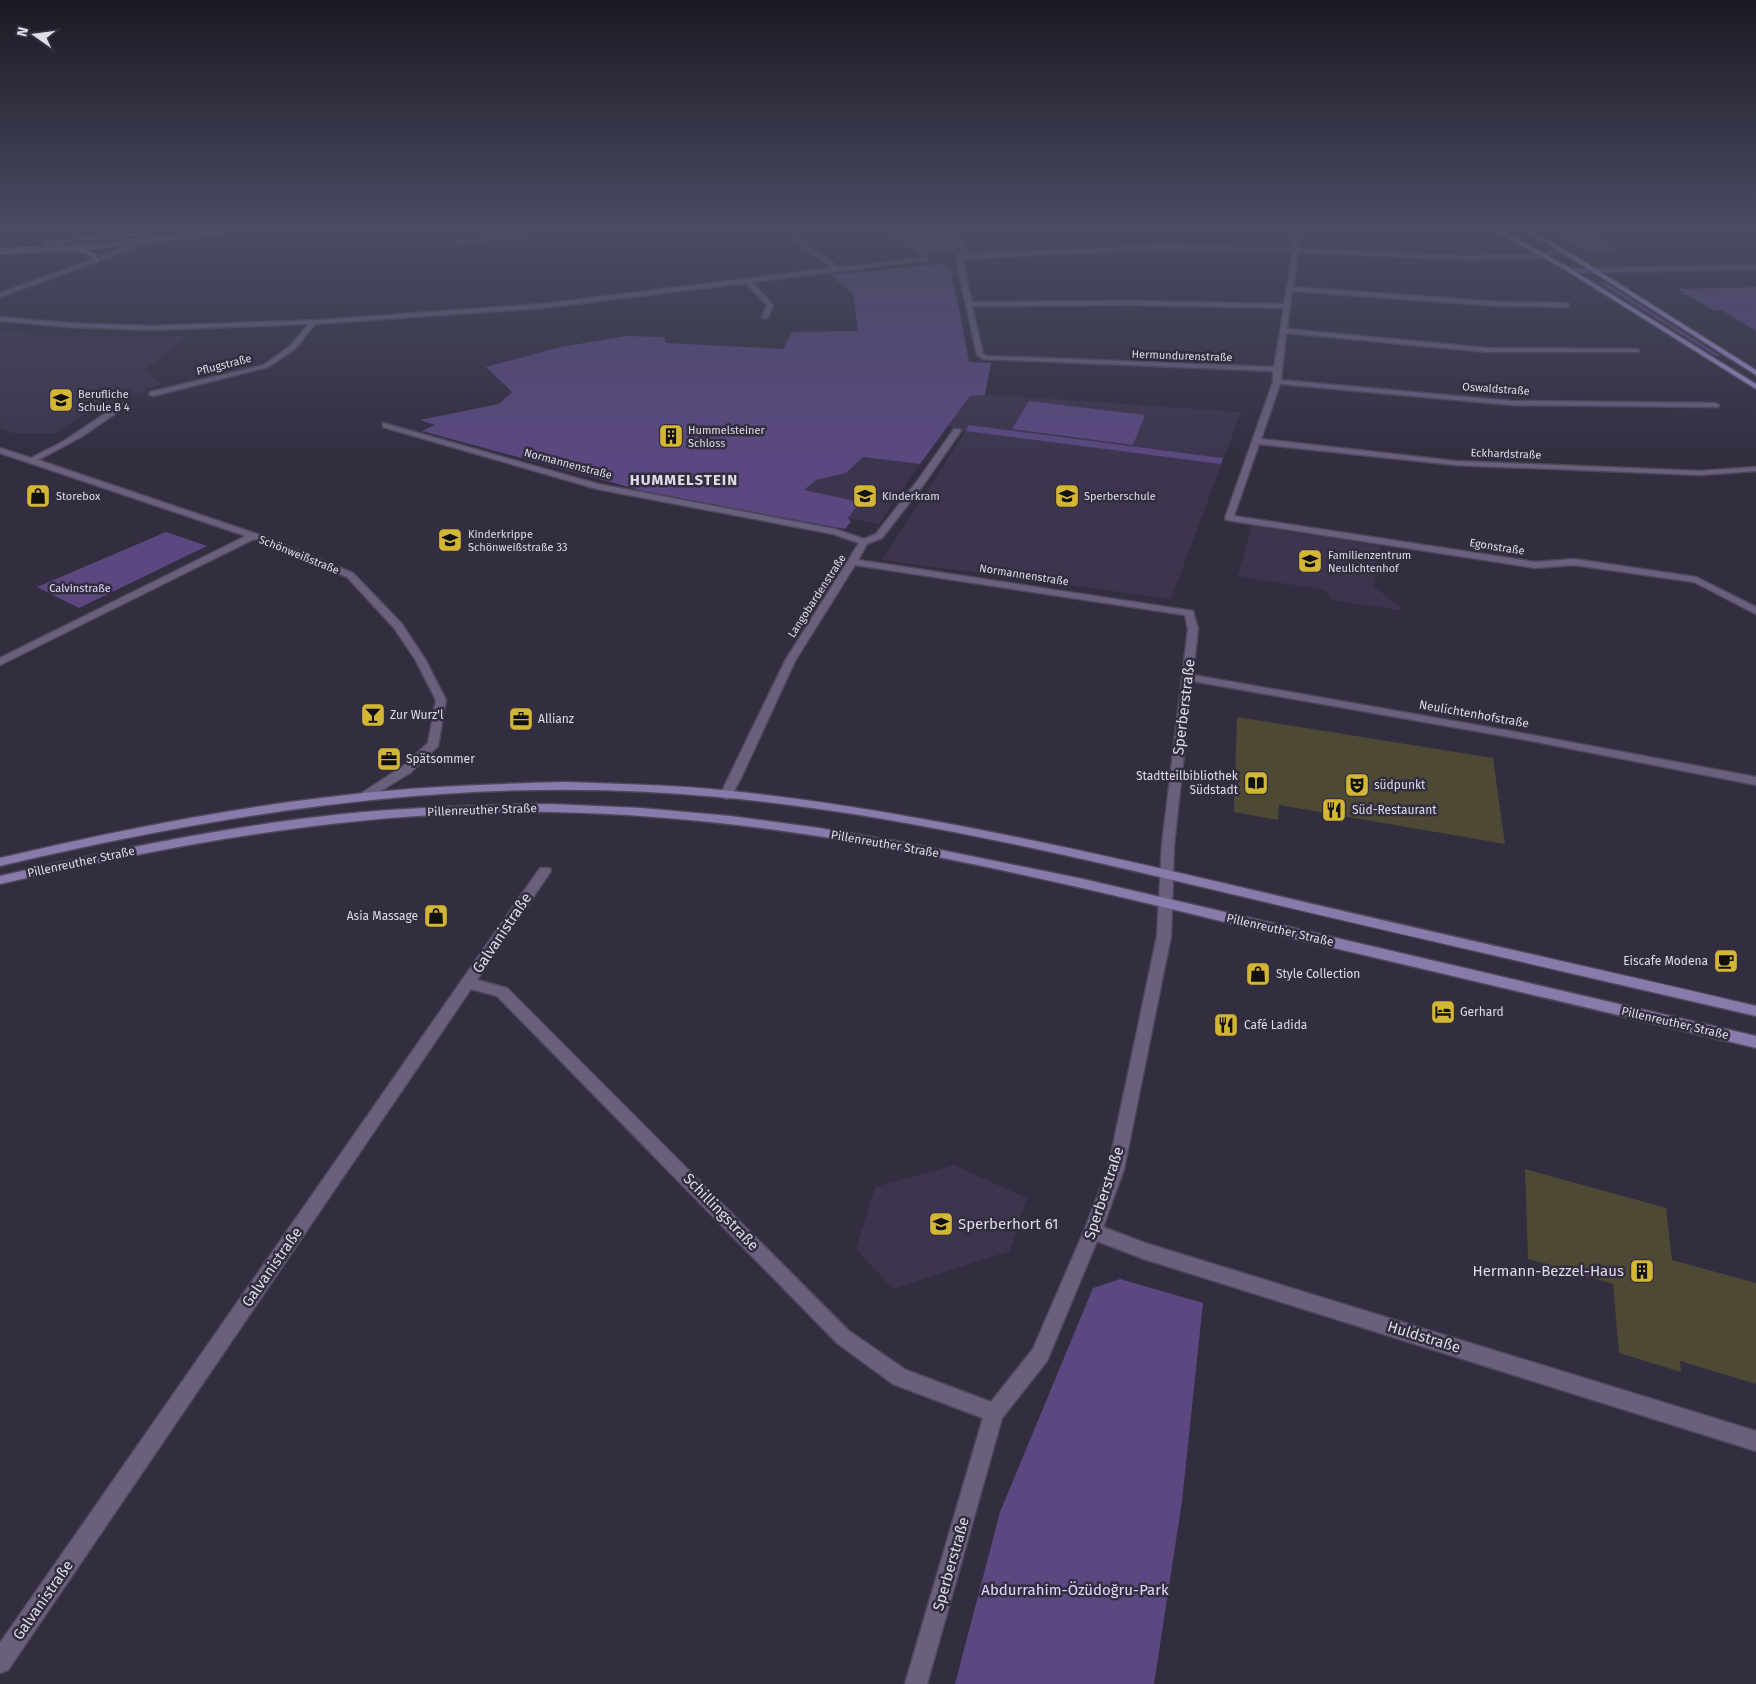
<svg xmlns="http://www.w3.org/2000/svg" width="1756" height="1684" font-family="'Fira Sans',sans-serif">
<rect width="100%" height="100%" fill="#322d3f"/>
<g fill="#3c354d">
<path d="M0,331L39,335L114,337L186,336L145,370L161,384L81,416L56,433H12L0,428Z"/>
<path d="M993,395L1241,412L1171,599L882,560L965,432L948,426L970,396Z"/>
<path d="M863,457L920,464L879,524L848,518L859,503L803,490L816,480L846,473Z"/>
<path d="M1252,526L1381,546L1374,586L1404,611L1332,600L1324,590L1238,576Z"/>
<path d="M954,1165L1027,1198L1010,1251L893,1289L856,1249L875,1187Z"/>
</g>
<g fill="#5b4881">
<path d="M892,229H945L958,249L930,252Z"/>
<path d="M1545,229H1598L1617,252L1590,253Z"/>
<path d="M939,264L947,265L950,269L961,318L969,362L991,363L985,395L970,396L920,464L863,457L846,473L816,480L804,490L860,502L848,518L851,522L845,529L643,491L422,431L435,425L420,420L499,404L512,392L486,367L561,347L625,336L664,337L666,343L783,349L792,332L858,331L853,294L831,275Z"/>
<path d="M1598,282H1605L1722,357L1714,355Z"/>
<path d="M1756,287V331L1723,311L1713,310L1683,293L1679,289Z"/>
<path d="M1029,401L1145,415L1133,445L1012,429Z"/>
<path d="M969,425L1222,458H1223L1221,464L965,431Z"/>
<path d="M166,532L207,546L79,608L37,587Z"/>
<path d="M1120,1279L1203,1303L1182,1501L1154,1684H955L1000,1512L1093,1288Z"/>
</g>
<g fill="#4e4935">
<path d="M1237,717L1493,758L1505,844L1279,805L1278,820L1234,812Z"/>
<path d="M1525,1169L1666,1208L1672,1260L1756,1283V1384L1680,1361L1681,1372L1619,1353L1613,1284L1528,1259Z"/>
</g>
<g fill="none" stroke-linecap="round" stroke-linejoin="round">
<path stroke="#4c4758" stroke-width="6" stroke-dasharray="6 3" stroke-linecap="butt" d="M781,229L795,239"/>
<defs>
<g id="minor">
<path d="M552,229H568L452,245L449,243Z"/>
<path d="M884,229H891L927,252V260L752,282L773,305L768,317L765,319L762,317L767,305L746,283L542,308L315,324L295,349L268,367L153,396L149,394L150,392L264,365L290,346L309,324L150,330L68,327L0,321V317L68,323L150,326L321,320L542,304L833,268L793,240L795,237L840,268L922,258V254Z"/>
<path d="M949,229H955L968,249L965,254L1166,245L1293,249L1291,229H1297L1299,249L1468,256L1537,254L1565,250V252L1537,258L1468,260L1298,252L1293,287L1500,302L1567,303L1570,305L1567,307L1500,306L1292,291L1287,329L1487,348L1637,349L1639,350V352H1487L1286,333L1281,380L1512,401L1715,403L1719,405L1718,407L1512,405L1280,384L1261,439L1455,461L1700,471L1756,467V471L1700,475L1455,465L1259,444L1234,516L1535,562L1574,559L1696,577L1756,607V614L1694,582L1574,565L1535,568L1226,520L1225,518L1273,382V371L983,359L977,355L956,259L962,249ZM1166,249L1293,252L1284,304L1133,301L972,302L962,259ZM1133,305L1284,308L1274,367L987,356L983,354L972,306Z"/>
<path d="M1756,265V269L1571,273L1568,271L1571,269Z"/>
<path d="M121,403L128,405L81,437L38,460L257,534L353,573L402,624L425,659L446,700L438,746L410,773L364,801H356L354,798L402,767L428,743L436,700L415,659L394,628L347,577L254,539L0,665V658L246,536L0,453V448L31,458L64,441Z"/>
<path d="M383,423L598,484L835,529L864,539L876,534L918,480L954,429H960L961,431L924,484L882,538L867,544L858,560L1193,611L1198,629L1193,675L1521,733L1756,777V785L1521,739L1192,681L1174,845L1171,936L1124,1169L1103,1227L1145,1243L1756,1431V1451L1144,1259L1097,1241L1047,1361L1002,1418L927,1684H905L983,1418L893,1384L837,1343L497,996L471,989L8,1670L0,1673V1643L540,868H550L551,871L477,980L507,988L849,1331L906,1370L991,1402L1033,1349L1084,1231L1108,1169L1157,936L1162,845L1188,629L1185,615L855,565L795,661L741,778L730,798L726,799L720,795L785,661L859,543L833,534L597,489L383,427Z"/>
</g>
<path id="tertiary" d="M146,240L148,243L0,297V293Z"/>
<g id="secondary">
<path d="M246,229H264L84,250L94,253L99,261L96,263L90,255L77,250L0,254V250L101,245Z"/>
<path d="M142,232L144,235L45,244L42,242Z"/>
<path d="M567,782C622,784 677,785 731,791C919,811 1103,855 1287,898C1443,935 1600,969 1756,1006V1016C1584,976 1412,937 1240,896C1046,850 849,802 649,792C429,780 213,816 0,866V858C106,833 213,811 321,798C403,787 485,784 567,782Z"/>
<path d="M551,804L641,808L730,816L819,828L907,843L1083,879L1756,1036V1048C1587,1007 1418,968 1249,928C1020,872 788,816 551,812C364,809 181,843 0,884V876C113,850 227,826 343,814C412,807 481,805 551,804Z"/>
</g>
<g id="primary">
<path d="M1492,229H1499L1568,267L1756,384V389L1564,269Z"/>
<path d="M1521,229H1528L1559,246L1756,370V375L1555,248Z"/>
</g>
</defs>
<use href="#minor" stroke="#4e495a" stroke-width="3"/>
<use href="#tertiary" stroke="#4e495a" stroke-width="3"/>
<use href="#secondary" stroke="#4e495a" stroke-width="3"/>
<use href="#primary" stroke="#4e495a" stroke-width="3"/>
<use href="#minor" fill="#69607e" fill-rule="evenodd"/>
<use href="#tertiary" fill="#69607e" fill-rule="evenodd"/>
<use href="#secondary" fill="#887aaa" fill-rule="evenodd"/>
<use href="#primary" fill="#a08ecb" fill-rule="evenodd"/>
<path stroke="#a6a2b0" stroke-width="1" d="M0,249L101,243L229,229"/>
</g>
<linearGradient id="sky" x2="0" y2="1"><stop stop-color="#1c1923"/><stop offset="0.49" stop-color="#494c63"/><stop offset="1" stop-color="#494c63" stop-opacity="0"/></linearGradient>
<rect width="1756" height="465" fill="url(#sky)"/>
<defs>
<symbol id="school-square" viewBox="-11 -11 22 22"><rect x="-9" y="-9" width="18" height="18" rx="4" fill="#d4b635" stroke="#322d3f"/><path d="M0-5L7-2L0 1L-7-2ZM-4 1L0 2.5L4 1V4Q0 6-4 4Z" fill="#111"/></symbol>
<symbol id="building-square" viewBox="-11 -11 22 22"><rect x="-9" y="-9" width="18" height="18" rx="4" fill="#d4b635" stroke="#322d3f"/><path d="M-4-6H4V6H1V3H-1V6H-4ZM-2.5-4.3h1.7v1.8h-1.7ZM.8-4.3h1.7v1.8H.8ZM-2.5-1h1.7V.8h-1.7ZM.8-1h1.7V.8H.8Z" fill="#111"/></symbol>
<symbol id="shop-square" viewBox="-11 -11 22 22"><rect x="-9" y="-9" width="18" height="18" rx="4" fill="#d4b635" stroke="#322d3f"/><path d="M-5-2.5h2.3a2.7 3.5 0 0 1 5.4 0H5L5.5 6h-11ZM-1.5-2.5h3a1.5 2.3 0 0 0-3 0Z" fill="#111"/></symbol>
<symbol id="bar-square" viewBox="-11 -11 22 22"><rect x="-9" y="-9" width="18" height="18" rx="4" fill="#d4b635" stroke="#322d3f"/><path d="M-6-5H6L.8 .8V4.5H3.5V6h-7V4.5H-.8V.8Z" fill="#111"/></symbol>
<symbol id="office-square" viewBox="-11 -11 22 22"><rect x="-9" y="-9" width="18" height="18" rx="4" fill="#d4b635" stroke="#322d3f"/><path d="M-6-3h4V-5.5h4V-3h4V5H-6ZM-1-4.5V-3h2v-1.5ZM-6 0V1H6V0Z" fill="#111"/></symbol>
<symbol id="library-square" viewBox="-11 -11 22 22"><rect x="-9" y="-9" width="18" height="18" rx="4" fill="#d4b635" stroke="#322d3f"/><path d="M-6-4Q-3-5.5-.7-3.5V5Q-3 3-6 4ZM6-4Q3-5.5 .7-3.5V5Q3 3 6 4Z" fill="#111"/></symbol>
<symbol id="theatre-square" viewBox="-11 -11 22 22"><rect x="-9" y="-9" width="18" height="18" rx="4" fill="#d4b635" stroke="#322d3f"/><path d="M-5-5.5Q0-4 5-5.5V0Q5 5 0 6Q-5 5-5 0ZM-3.3-2.5H-1v1.5H-3.3ZM1-2.5H3.3v1.5H1ZM-2.8 1Q0 5.5 2.8 1Z" fill="#111"/></symbol>
<symbol id="restaurant-square" viewBox="-11 -11 22 22"><rect x="-9" y="-9" width="18" height="18" rx="4" fill="#d4b635" stroke="#322d3f"/><path d="M-5-6h1v4h1v-4h1v4h1v-4h1v5L-1.5 .5V6h-2V.5L-5-1ZM5-6V6H3V1.5H1.5Q1.5-4 5-6Z" fill="#111"/></symbol>
<symbol id="cafe-square" viewBox="-11 -11 22 22"><rect x="-9" y="-9" width="18" height="18" rx="4" fill="#d4b635" stroke="#322d3f"/><path d="M-5.5-4.5H6V0H3Q3 3.5 0 3.5H-2.5Q-5.5 3.5-5.5 0ZM3-3.2v2h1.7v-2ZM-6 4.5H4V6H-6Z" fill="#111"/></symbol>
<symbol id="hotel-square" viewBox="-11 -11 22 22"><rect x="-9" y="-9" width="18" height="18" rx="4" fill="#d4b635" stroke="#322d3f"/><path d="M-6-4.5h1.5V1H6V5H4.5V3h-9V5H-6ZM-4 0a1.8 1.8 0 1 1 3.6 0ZM.5 0V-2.5h3Q6-2.5 6 0Z" fill="#111"/></symbol>
</defs>
<g fill-rule="evenodd">
<use href="#school-square" x="47" y="386" width="28" height="28"/>
<use href="#building-square" x="657" y="422" width="28" height="28"/>
<use href="#shop-square" x="24" y="482" width="28" height="28"/>
<use href="#school-square" x="851" y="482" width="28" height="28"/>
<use href="#school-square" x="1053" y="482" width="28" height="28"/>
<use href="#school-square" x="436" y="526" width="28" height="28"/>
<use href="#school-square" x="1296" y="547" width="28" height="28"/>
<use href="#bar-square" x="359" y="701" width="28" height="28"/>
<use href="#office-square" x="507" y="705" width="28" height="28"/>
<use href="#office-square" x="375" y="745" width="28" height="28"/>
<use href="#library-square" x="1242" y="769" width="28" height="28"/>
<use href="#theatre-square" x="1343" y="771" width="28" height="28"/>
<use href="#restaurant-square" x="1320" y="796" width="28" height="28"/>
<use href="#shop-square" x="422" y="902" width="28" height="28"/>
<use href="#cafe-square" x="1712" y="947" width="28" height="28"/>
<use href="#shop-square" x="1244" y="960" width="28" height="28"/>
<use href="#hotel-square" x="1429" y="998" width="28" height="28"/>
<use href="#restaurant-square" x="1212" y="1011" width="28" height="28"/>
<use href="#school-square" x="927" y="1210" width="28" height="28"/>
<use href="#building-square" x="1628" y="1257" width="28" height="28"/>
</g>
<g text-anchor="middle" dominant-baseline="central" stroke-width="5" stroke-linejoin="round" paint-order="stroke">
<g font-size="11" fill="#dfdce8" stroke="#322d3f">
<text transform="translate(1182 356) rotate(2)">Hermundurenstraße</text>
<text transform="translate(224 365) rotate(-14)">Pflugstraße</text>
<text transform="translate(1496 389) rotate(4)">Oswaldstraße</text>
<text transform="translate(1506 454) rotate(2)">Eckhardstraße</text>
<text transform="translate(568 464) rotate(15)">Normannenstraße</text>
<text transform="translate(1497 547) rotate(9)">Egonstraße</text>
<text transform="translate(299 555) rotate(22)">Schönweißstraße</text>
<text transform="translate(1024 575) rotate(9)">Normannenstraße</text>
<text transform="translate(817 596) rotate(-57)">Langobardenstraße</text>
</g>
<g font-size="11" fill="#dfdce8" stroke="#322d3f" text-anchor="start">
<text x="78" y="394">Berufliche<tspan x="78" dy="13">Schule B 4</tspan></text>
<text x="688" y="430">Hummelsteiner<tspan x="688" dy="13">Schloss</tspan></text>
<text x="56" y="496">Storebox</text>
<text x="882" y="496">Kinderkram</text>
<text x="1084" y="496">Sperberschule</text>
<text x="468" y="534">Kinderkrippe<tspan x="468" dy="13">Schönweißstraße 33</tspan></text>
<text x="1328" y="555">Familienzentrum<tspan x="1328" dy="13">Neulichtenhof</tspan></text>
</g>
<g font-size="11" fill="#e2d7fe" stroke="#322d3f">
<text x="80" y="588">Calvinstraße</text>
</g>
<g font-size="12" fill="#dfdce8" stroke="#322d3f">
<text transform="translate(1474 714) rotate(10)">Neulichtenhofstraße</text>
<text transform="translate(482 810) rotate(-2)">Pillenreuther Straße</text>
<text transform="translate(885 844) rotate(10)">Pillenreuther Straße</text>
<text transform="translate(81 862) rotate(-12)">Pillenreuther Straße</text>
<text transform="translate(1280 930) rotate(13)">Pillenreuther Straße</text>
<text transform="translate(1675 1023) rotate(13)">Pillenreuther Straße</text>
</g>
<g font-size="12" fill="#dfdce8" stroke="#322d3f" text-anchor="start">
<text x="390" y="715">Zur Wurz'l</text>
<text x="538" y="719">Allianz</text>
<text x="406" y="759">Spätsommer</text>
<text x="1238" y="776" text-anchor="end">Stadtteilbibliothek<tspan x="1238" dy="14">Südstadt</tspan></text>
<text x="1374" y="785">südpunkt</text>
<text x="1352" y="810">Süd-Restaurant</text>
<text x="418" y="916" text-anchor="end">Asia Massage</text>
<text x="1708" y="961" text-anchor="end">Eiscafe Modena</text>
<text x="1276" y="974">Style Collection</text>
<text x="1460" y="1012">Gerhard</text>
<text x="1244" y="1025">Café Ladida</text>
</g>
<g font-size="15" font-weight="bold" letter-spacing="1" fill="#dfdce8" stroke="#322d3f">
<text x="684" y="480">HUMMELSTEIN</text>
</g>
<g font-size="15" fill="#dfdce8" stroke="#322d3f">
<text transform="translate(1184 707) rotate(-83)">Sperberstraße</text>
<text transform="translate(502 933) rotate(-56)">Galvanistraße</text>
<text transform="translate(1104 1193) rotate(-72)">Sperberstraße</text>
<text transform="translate(721 1212) rotate(46)">Schillingstraße</text>
<text transform="translate(272 1267) rotate(-55)">Galvanistraße</text>
<text transform="translate(1424 1337) rotate(17)">Huldstraße</text>
<text transform="translate(951 1564) rotate(-74)">Sperberstraße</text>
<text transform="translate(43 1600) rotate(-55)">Galvanistraße</text>
</g>
<g font-size="15" fill="#dfdce8" stroke="#322d3f" text-anchor="start">
<text x="958" y="1224">Sperberhort 61</text>
<text x="1624" y="1271" text-anchor="end">Hermann-Bezzel-Haus</text>
</g>
<g font-size="15" fill="#e2d7fe" stroke="#322d3f">
<text x="1075" y="1590">Abdurrahim-Özüdoğru-Park</text>
</g>
</g>
<g transform="translate(35 35) rotate(284)" stroke="#322d3f" stroke-width="4" paint-order="stroke">
<path d="M0-4L9 19L0 12L-9 19Z" fill="#dfdce8"/>
<text y="-8" font-size="14" font-weight="bold" text-anchor="middle" fill="#dfdce8">N</text>
</g>
</svg>
